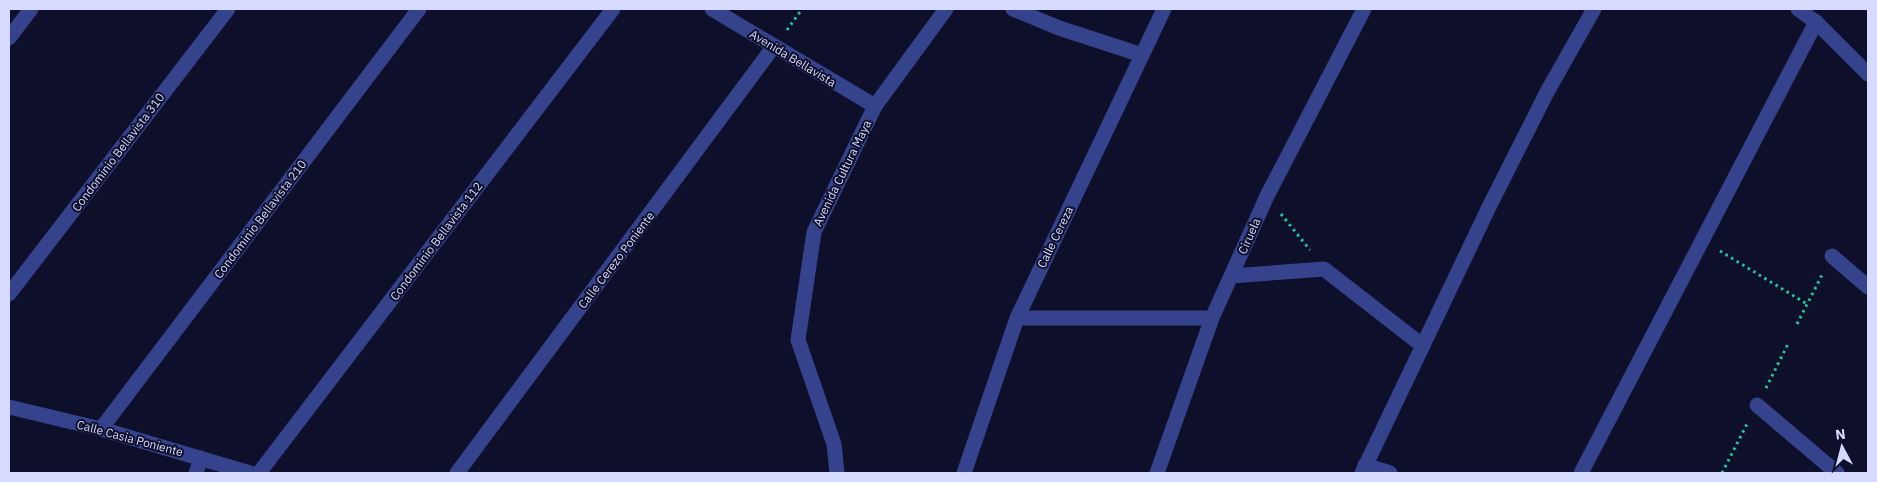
<svg xmlns="http://www.w3.org/2000/svg" width="1877" height="482" font-family="'IBM Plex Sans',sans-serif">
<rect width="100%" height="100%" fill="#0e0f2a"/>
<g fill="none" stroke-linecap="round" stroke-linejoin="round">
<g stroke="#24c69c" stroke-width="3" stroke-dasharray="2.5 4" stroke-linecap="butt">
<path d="M787,30L802,9"/>
<path d="M1281,214L1310,250"/>
<path d="M1720,251L1807,304"/>
<path d="M1797,324L1822,275"/>
<path d="M1766,388L1789,342"/>
<path d="M1722,473L1748,422"/>
</g>
<g stroke="#35438d" stroke-width="15">
<path d="M712,9L875,106"/>
<path d="M1013,9L1059,28L1142,55"/>
<path d="M1798,9L1816,22L1868,74"/>
<path d="M9,38L31,9"/>
<path d="M1832,256L1868,287"/>
<path d="M1231,276L1324,269L1423,346"/>
<path d="M9,294L228,9"/>
<path d="M1017,318H1212"/>
<path d="M1757,405L1837,473"/>
<path d="M9,407L101,429L250,473"/>
<path d="M101,429L419,9"/>
<path d="M1365,465L1390,473"/>
<path d="M196,473L201,458"/>
<path d="M259,473L613,9"/>
<path d="M457,473L774,46"/>
<path d="M837,473L834,444L798,340L814,232L875,106L946,9"/>
<path d="M964,473L1017,318L1164,9"/>
<path d="M1157,473L1212,318L1267,196L1364,9"/>
<path d="M1362,473L1489,207L1547,92L1594,9"/>
<path d="M1581,473L1816,22"/>
</g>
</g>
<g text-anchor="middle" dominant-baseline="central" stroke-width="4" stroke-linejoin="round" paint-order="stroke">
<g font-size="12" fill="#d7daff" stroke="#0e0f2a">
<text transform="translate(793 58) rotate(31)">Avenida Bellavista</text>
<text transform="translate(118 152) rotate(-53)">Condominio Bellavista 310</text>
<text transform="translate(842 173) rotate(-64)">Avenida Cultura Maya</text>
<text transform="translate(260 219) rotate(-53)">Condominio Bellavista 210</text>
<text transform="translate(1249 236) rotate(-66)">Ciruela</text>
<text transform="translate(1055 237) rotate(-64)">Calle Cereza</text>
<text transform="translate(436 241) rotate(-53)">Condominio Bellavista 112</text>
<text transform="translate(616 260) rotate(-53)">Calle Cerezo Poniente</text>
<text transform="translate(130 438) rotate(15)">Calle Casia Poniente</text>
</g>
</g>
<rect width="1877" height="482" fill="none" stroke="#d7daff" stroke-width="20"/>
<g transform="translate(1842 447) rotate(353)" stroke="#0e0f2a" stroke-width="4" paint-order="stroke">
<path d="M0-4L9 19L0 12L-9 19Z" fill="#d7daff"/>
<text y="-8" font-size="14" font-weight="bold" text-anchor="middle" fill="#d7daff">N</text>
</g>
</svg>
